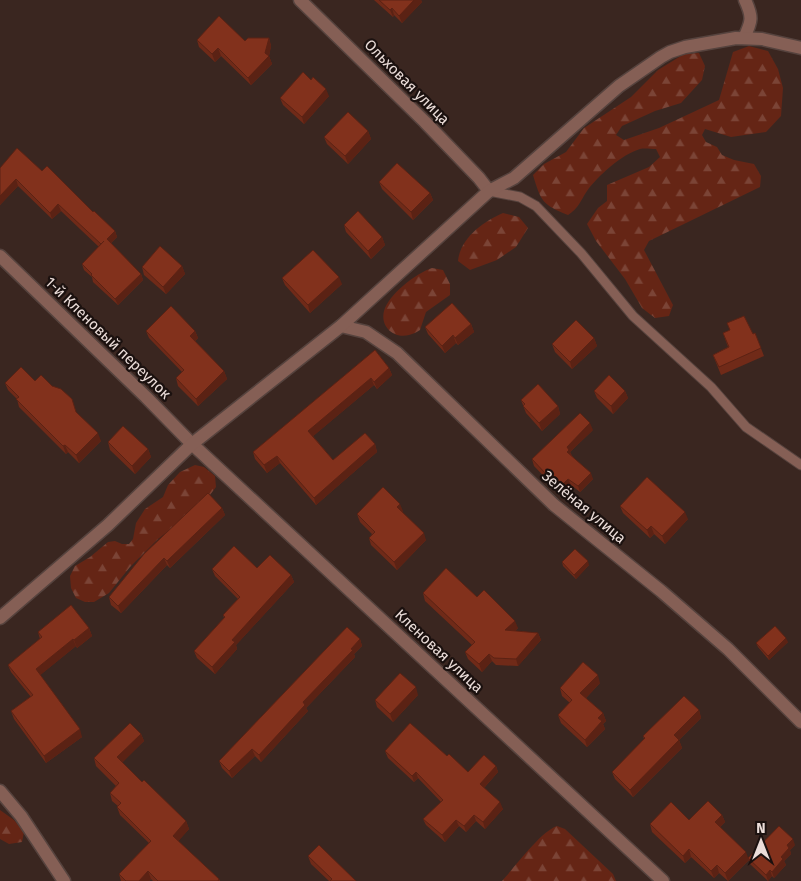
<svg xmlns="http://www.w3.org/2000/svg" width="801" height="881" font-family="'Fira Sans',sans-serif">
<defs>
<pattern id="forest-firs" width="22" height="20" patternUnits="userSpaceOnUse" patternTransform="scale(1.25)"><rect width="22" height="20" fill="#652515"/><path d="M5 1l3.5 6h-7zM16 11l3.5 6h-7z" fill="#7b4436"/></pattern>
</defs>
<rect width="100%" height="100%" fill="#3a2620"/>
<g fill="url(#forest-firs)">
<path d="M749,46L768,51L778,69L783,88L781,116L766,132L731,137L705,129L702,135L706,142L717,147L722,155L734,160L754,164L761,176L760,187L649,241L644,250L673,305L669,316L655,318L642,308L625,279L596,241L587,224L598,208L607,201V185L649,167L660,157L656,149C651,149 644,148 640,149C622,154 598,176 587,191C581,200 578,209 568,215C543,205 541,202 533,175L544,164L566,152L584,128L631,97L658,70L684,54L699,53L705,66L702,80L681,103L655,111L622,126L616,135L624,140L659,128L719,100L733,52Z"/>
<path d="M503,213L519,217L528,228L516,247L497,260L470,270L458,261C460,238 484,221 503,213Z"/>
<path d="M432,268L443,270L450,284V295L426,312L420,330C417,332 413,334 409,335C394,339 380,327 384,311C389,294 415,274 432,268Z"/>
<path d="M195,465L204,467L215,476L216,487L203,504L158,539L130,567L109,593L94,602H85L76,598L71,588L70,576L75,566L90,557L108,542L115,541L122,544H129L133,539L136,523L145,509L163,497L168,485L180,472Z"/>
<path d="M0,810L14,820L24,832L22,842L9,844L0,839Z"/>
<path d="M557,826L565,829L613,874L616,881H502C514,868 541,831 557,826Z"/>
</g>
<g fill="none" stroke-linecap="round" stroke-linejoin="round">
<defs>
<path id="service" d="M489,191L520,197L536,206L581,253L633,316L711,387L746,427L801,465"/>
<g id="minor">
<path d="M300,0L425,122L479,178L489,191"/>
<path d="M744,38C752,21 753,17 745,0"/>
<path d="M0,256L146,397L192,444L663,881"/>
<path d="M341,326L366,332L397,353L554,505L661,591L728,649L801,722"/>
<path d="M0,618L108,525L192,444L341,326L489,191L514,178L619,86L661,57L670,52L685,47L736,38L762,39L801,48"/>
<path d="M0,791L21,816L64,881"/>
</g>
</defs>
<use href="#service" stroke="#56433e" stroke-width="11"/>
<use href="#minor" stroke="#56433e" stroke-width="15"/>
<use href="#service" stroke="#855f55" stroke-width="9"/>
<use href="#minor" stroke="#855f55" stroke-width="12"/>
</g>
<g fill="#702a18">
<path d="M374,0H421L422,2L402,23L394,15L393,17Z"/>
<path d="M269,38L271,46L269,56L272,64L251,85L221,56L215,62L199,47L197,40L245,41Z"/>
<path d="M329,96L304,124L283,105L280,98Z"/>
<path d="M368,131L371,139L348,164L327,144L324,137Z"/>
<path d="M0,168L42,171L115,231L117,237L111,243L141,274L143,280L118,305L93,282L92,277L84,270L82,264L99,247L61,211L52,219L18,186L0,205Z"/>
<path d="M379,182L430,193L433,200L413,220L382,189Z"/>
<path d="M344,225L382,237L385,245L371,259L346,232Z"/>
<path d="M182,266L185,274L166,294L144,275L142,267Z"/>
<path d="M282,278L342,284L310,313L285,285Z"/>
<path d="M727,323L753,334L755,333L764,356L721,375L713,355L728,347L723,333L730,330Z"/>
<path d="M471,324L474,332L458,345L456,343L445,353L428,334L425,327Z"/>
<path d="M146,331H195L198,338L195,341L224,371L227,379L198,406L178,386L176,378L182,372L149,338Z"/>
<path d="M594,338L597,346L572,369L555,352L552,344Z"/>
<path d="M375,350L389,368L392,375L377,389L374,385L313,436L333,460L375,444L377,452L316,505L280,463L267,473L255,459L253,452Z"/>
<path d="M35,381L76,412L101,441L79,463L68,452L66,454L19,407L17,399L8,390L5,383Z"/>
<path d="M594,391H625L628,398L613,414L597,398Z"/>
<path d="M521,400L558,406L560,414L542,431L526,413Z"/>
<path d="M593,430L570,452L572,456L593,479L580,492L571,485L561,494L534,466L532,459Z"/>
<path d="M108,442L148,449L151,457L135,474L110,450Z"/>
<path d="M620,506L688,519L665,544L654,534L650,538L623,513Z"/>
<path d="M222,508L225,515L170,568L167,565L121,613L111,605L109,597Z"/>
<path d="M403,511L402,512L426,540L397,570L371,545L369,538L372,534L360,522L357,514Z"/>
<path d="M562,562L589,565L576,579L563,566Z"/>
<path d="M257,568L291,575L294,582L236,645L237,649L215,674L197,658L194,651L224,618L223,615L238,599L215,576L212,569Z"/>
<path d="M423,593L477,597L518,628L515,631L538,633L541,640L518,666L496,665L492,661L482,672L468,659L465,652L472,645L425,601Z"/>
<path d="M89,628L92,636L77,648L76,646L40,675L82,737L46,763L14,719L11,711L31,697L11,672L8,665L40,639L38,632Z"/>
<path d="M360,639L362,646L354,654L355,657L306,708L308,711L261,762L255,756L232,778L222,768L219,761Z"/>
<path d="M788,642L769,660L758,647L756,643Z"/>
<path d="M600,683L586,698L603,713L606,721L603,724L605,729L587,747L561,723L558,715L570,703L562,696L560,688Z"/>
<path d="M418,695L393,722L377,707L375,700Z"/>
<path d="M699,710L701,718L679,740L682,748L633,797L615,779L612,772L644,739L643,736Z"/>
<path d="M141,734L144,741L122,762L142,782L186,821L189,829L178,841L219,879L220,881H153L151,879L149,881H121L119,874L149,843L120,815L117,807L118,806L112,801L110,793L116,786L96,766L94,758Z"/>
<path d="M385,751L447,756L468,772L496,766L498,772L484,788L503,809L485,829L476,821L466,832L459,826L445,842L426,825L423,819L441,802L418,778L414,782L388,758Z"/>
<path d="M722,815L725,822L720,827L748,858L795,845L790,850L791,854L784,861L786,865L774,878L772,876L768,881L750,864L749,860L728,881L719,873L714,878L691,857L685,863L652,832L650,824L689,820Z"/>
<path d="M308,856L356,881H329L311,864Z"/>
</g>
<g fill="#5b2214">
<path d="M414,0H421L422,2L402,23L399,16Z"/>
<path d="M392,8L394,15L393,17L390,10Z"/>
<path d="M269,38L271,46L269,56L272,64L251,85L248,78L265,53Z"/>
<path d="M218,48L221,56L215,62L212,54Z"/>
<path d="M326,89L329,96L304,124L302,117Z"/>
<path d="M368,131L371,139L348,164L345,156Z"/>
<path d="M16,179L18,186L0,205V196Z"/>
<path d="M430,193L433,200L413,220L411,212Z"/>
<path d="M58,204L61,211L52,219L50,213Z"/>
<path d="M115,231L117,237L109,245L107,239Z"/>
<path d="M382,237L385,245L371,259L368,251Z"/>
<path d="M182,266L185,274L166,294L163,287Z"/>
<path d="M141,274L143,280L118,305L115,299Z"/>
<path d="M339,277L342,284L310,313L308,305Z"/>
<path d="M471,324L474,332L458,345L455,338Z"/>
<path d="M195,331L198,338L192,344L190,336Z"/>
<path d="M453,335L456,343L445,353L442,346Z"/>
<path d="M594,338L597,346L572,369L570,362Z"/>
<path d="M389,368L392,375L377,389L374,382Z"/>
<path d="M224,371L227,379L198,406L196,399Z"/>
<path d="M371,378L374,385L311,438L308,431Z"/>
<path d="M625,391L628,398L613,414L611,406Z"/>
<path d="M558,406L560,414L542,431L539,423Z"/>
<path d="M590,423L593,430L570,452L572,456L567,452V447Z"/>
<path d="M98,433L101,441L79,463L76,455Z"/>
<path d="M375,444L377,452L316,505L314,498Z"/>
<path d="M65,445L68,452L66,454L63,446Z"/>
<path d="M148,449L151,457L135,474L132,466Z"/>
<path d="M277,456L280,463L267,473L264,465Z"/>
<path d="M591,473L593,479L580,492L578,486Z"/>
<path d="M568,479L571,485L561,494L559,488Z"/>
<path d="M400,504L403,511L400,515L397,507Z"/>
<path d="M222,508L225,515L170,568L167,561Z"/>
<path d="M685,512L688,519L665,544L662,536Z"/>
<path d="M651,526L654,534L650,538L647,530Z"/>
<path d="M424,533L426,540L397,570L394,562Z"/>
<path d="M164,558L167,565L121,613L118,606Z"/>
<path d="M588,561L589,565L576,579L574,575Z"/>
<path d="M291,575L294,582L236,645L237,649L215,674L212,667L232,640Z"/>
<path d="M515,621L518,628L508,638L505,630Z"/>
<path d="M89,628L92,636L77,648L74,640Z"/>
<path d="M538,633L541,640L518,666L516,659Z"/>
<path d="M786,638L788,642L769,660L768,656Z"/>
<path d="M73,639L76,646L38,677L36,669Z"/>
<path d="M360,639L362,646L354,654L355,657L306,708L308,711L261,762L259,755L303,702Z"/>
<path d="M489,654L492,661L482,672L479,664Z"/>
<path d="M598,675L600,683L583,701L580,693Z"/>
<path d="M416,687L418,695L393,722L390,714Z"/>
<path d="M699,710L701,718L677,742L674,735Z"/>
<path d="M603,713L606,721L603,724L605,729L587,747L585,740L598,718Z"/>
<path d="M80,729L82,737L46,763L44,756Z"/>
<path d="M141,734L144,741L120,765L117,757Z"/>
<path d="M679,740L682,748L633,797L630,790Z"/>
<path d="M252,749L255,756L232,778L229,771Z"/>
<path d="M496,766L498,772L482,790L480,784Z"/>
<path d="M416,772L418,778L414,782L412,776Z"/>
<path d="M500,802L503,809L485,829L483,822Z"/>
<path d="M474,815L476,821L466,832L464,826Z"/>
<path d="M722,815L725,822L718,829L715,822Z"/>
<path d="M456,820L459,826L445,842L442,835Z"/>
<path d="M186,821L189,829L176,844L173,836Z"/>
<path d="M793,839L795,845L790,850L791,854L784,861L786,865L774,878L772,872L787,845Z"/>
<path d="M689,849L691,857L685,863L683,856Z"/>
<path d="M746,852L749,860L728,881L725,873Z"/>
<path d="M717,865L719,873L714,878L711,871Z"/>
<path d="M770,870L772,876L768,881L766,875Z"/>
<path d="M148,871L151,879L149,881H139Z"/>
</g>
<g fill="#82311c" stroke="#5b2214">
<path d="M379,0H414L399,16L392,8L390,10Z"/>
<path d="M219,16L245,41L248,38H269L265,53L269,56L248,78L218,48L212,54L197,40Z"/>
<path d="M303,72L311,80L313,77L326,89L302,117L280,98Z"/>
<path d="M348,112L368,131L345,156L324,137Z"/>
<path d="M17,148L42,171L47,166L93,212L94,211L115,231L107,239L141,274L115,299L91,275L92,274L82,264L104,241L101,244L58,204L50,213L16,179L0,196V168Z"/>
<path d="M397,163L430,193L411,212L379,182Z"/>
<path d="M358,211L382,237L368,251L344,225Z"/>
<path d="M160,246L182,266L163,287L142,267Z"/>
<path d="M313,250L339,277L308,305L282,278Z"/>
<path d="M452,303L471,324L455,338L453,335L442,346L425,327Z"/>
<path d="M171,306L195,331L190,336L224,371L196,399L176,378L184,370L146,331Z"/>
<path d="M744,316L753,334L755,333L761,348L719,367L713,355L729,347L723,333L730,330L727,323Z"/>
<path d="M576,320L594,338L570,362L552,344Z"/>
<path d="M375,350L389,368L374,382L371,378L308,431L333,460L365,433L375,444L314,498L277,456L264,465L253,452Z"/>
<path d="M21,367L35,381L41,375L52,386L61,389L72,399L76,412L98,433L76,455L65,445L63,446L16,399L19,397L5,383Z"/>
<path d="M609,375L625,391L611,406L594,391Z"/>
<path d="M538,384L558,406L539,423L523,406L525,404L521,400Z"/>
<path d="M580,413L590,423L567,447L569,450L567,452L591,473L578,486L568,479L559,488L532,459Z"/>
<path d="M123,426L148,449L132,466L108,442Z"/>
<path d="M647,477L685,512L662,536L651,526L647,530L620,506Z"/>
<path d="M383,487L400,504L397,507L424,533L394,562L369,538L375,532L357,514Z"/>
<path d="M208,493L222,508L167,561L164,558L118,606L109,597L144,554Z"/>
<path d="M234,546L257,568L270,555L291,575L232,640L235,642L212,667L194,651L225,617L223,615L240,597L212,569Z"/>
<path d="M575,549L588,561L574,575L562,562Z"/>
<path d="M446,568L477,597L484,590L515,621L505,630L538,633L516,659L494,658L489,654L479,664L465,652L475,642L423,593Z"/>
<path d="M71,605L89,628L74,640L73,639L36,669L80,729L44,756L11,711L33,695L8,665L42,637L38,632Z"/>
<path d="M775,626L786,638L768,656L756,643Z"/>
<path d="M347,627L360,639L351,649L353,650L303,702L305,705L259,755L252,749L229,771L219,761Z"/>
<path d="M583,662L598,675L580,693L603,713L598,718L602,721L585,740L558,715L572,700L560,688Z"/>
<path d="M400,673L416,687L390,714L375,700Z"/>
<path d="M684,696L699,710L674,735L679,740L630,790L612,772L645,738L643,736Z"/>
<path d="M130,723L141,734L117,757L142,782L144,780L186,821L173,836L219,879L218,881H158L148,871L139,881H126L119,874L151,841L117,807L121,803L110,793L119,783L94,758Z"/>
<path d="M410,723L447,756L449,754L468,772L484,755L496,766L480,784L500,802L483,822L474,815L464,826L456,820L442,835L423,819L443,800L416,772L412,776L385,751Z"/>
<path d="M708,801L722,815L715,822L746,852L725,873L717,865L711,871L689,849L683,856L650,824L671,802L689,820Z"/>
<path d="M779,826L793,839L787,845L789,848L781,857L783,859L772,872L770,870L766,875L748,858Z"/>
<path d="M319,845L356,881H330L332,879L308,856Z"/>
</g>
<g text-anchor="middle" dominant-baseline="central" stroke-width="4.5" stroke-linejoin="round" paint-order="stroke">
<g font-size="15" fill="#ebddd9" stroke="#1b110f">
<text transform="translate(407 82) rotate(45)">Ольховая улица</text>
<text transform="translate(108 338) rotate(44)">1-й Кленовый переулок</text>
<text transform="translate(584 507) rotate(40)">Зелёная улица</text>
<text transform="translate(439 651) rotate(43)">Кленовая улица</text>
</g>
</g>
<g transform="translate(761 841)" stroke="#1b110f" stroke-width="4" paint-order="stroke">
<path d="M0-4L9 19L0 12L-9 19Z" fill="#ebddd9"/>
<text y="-8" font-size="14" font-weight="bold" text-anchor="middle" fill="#ebddd9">N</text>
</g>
</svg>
